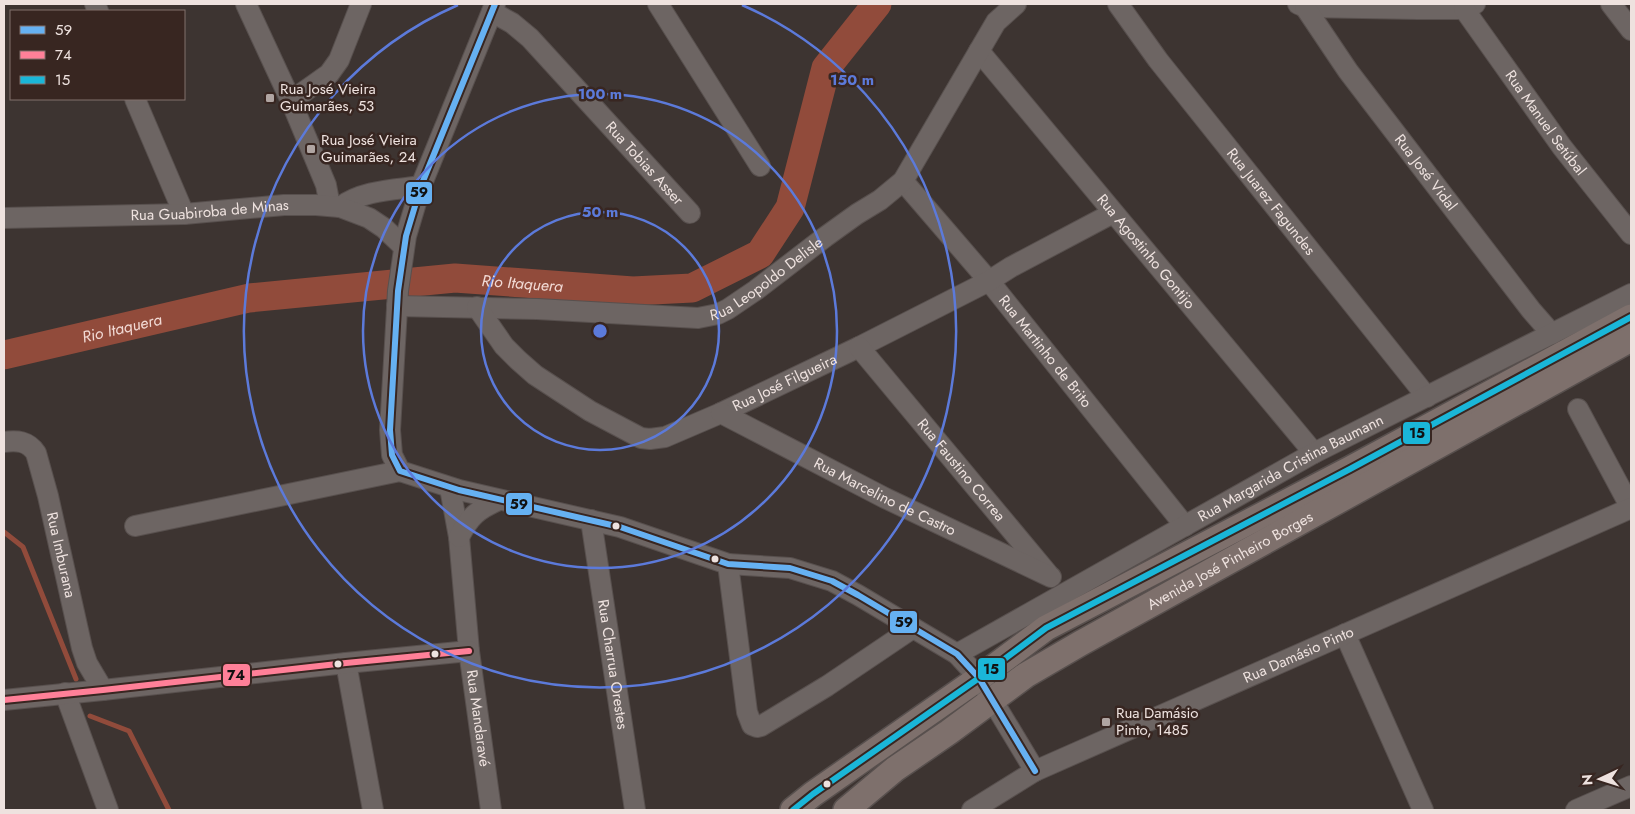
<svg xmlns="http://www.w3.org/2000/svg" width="1635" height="814" font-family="Jost,sans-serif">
<rect width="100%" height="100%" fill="#3d3431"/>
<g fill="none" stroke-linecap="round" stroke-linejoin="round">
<g stroke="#914b3b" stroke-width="5">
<path d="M4,532L23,547L76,679"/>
<path d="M90,716L129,731L169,810"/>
</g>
<path stroke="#914b3b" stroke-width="29" id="s1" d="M4,355L249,298L455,278L633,291L692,288L760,254L790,208L826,68L877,4"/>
<defs>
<g id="minor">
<path d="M95,4L98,11"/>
<path d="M246,4L291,101L326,185L330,206"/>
<path d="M495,4L421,186L406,236L398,291L390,430L392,455L400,471L459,490L620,527L728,564L790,568L832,581L858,595L957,654L979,678L1035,771"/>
<path d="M658,4L760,166"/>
<path id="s2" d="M1118,4L1158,60L1427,397"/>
<path d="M1298,4L1305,7L1418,9H1464L1475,4"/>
<path d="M1611,4L1631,30"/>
<path id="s3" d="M1305,7L1348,71L1531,310L1552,334"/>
<path id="s4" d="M1464,9L1562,147L1631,234"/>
<path id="s5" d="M492,12L512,23L530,38L690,213"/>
<path id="s6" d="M979,51L1314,453"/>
<path d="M135,99L184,214"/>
<path d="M291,101L329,74L339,60L361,4"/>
<path id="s7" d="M903,181L989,281L1185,526"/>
<path d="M340,207C363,190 394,190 421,186"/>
<path id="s8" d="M4,218L184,214L284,205H316L340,207L369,218L384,228L404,247"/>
<path id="s9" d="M397,306L537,309L698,318L718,314L728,309L756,290L825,237L857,214L880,200L903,181L996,22L1016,4"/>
<path id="s10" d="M477,307L504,346L518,360L535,375L590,411L641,438L650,439L665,437L721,413L859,347L989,281L1011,267L1113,213"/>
<path id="s11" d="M859,347L1048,574"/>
<path d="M1578,409L1631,508"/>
<path id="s12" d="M721,413L885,498L1051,577"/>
<path id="s13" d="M4,442C17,440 28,441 36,453L48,496L82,648L87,663L103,690"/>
<path id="s14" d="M450,488L459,537L469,651L491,810"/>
<path id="s15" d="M591,520L635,810"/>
<path d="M135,526L400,471"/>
<path d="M459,537C470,516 477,510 499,500"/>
<path d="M728,564L747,712L752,725L757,727L761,726L827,686L913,628"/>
<path d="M1345,634L1423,810"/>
<path id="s16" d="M957,654L1314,453L1631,294"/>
<path d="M346,663L373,810"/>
<path d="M65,693L108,810"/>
<path d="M4,700L103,690L346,663L469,651"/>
<path id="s17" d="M972,810L1035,771L1631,508"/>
<path d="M1576,810L1631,786"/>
</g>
<g id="major">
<path d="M793,810L813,794L979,678L1046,628L1350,469L1631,317"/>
<path id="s18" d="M846,810L895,769L949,732L1026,675L1081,643L1631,339"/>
</g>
</defs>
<use href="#minor" stroke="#58504e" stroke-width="22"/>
<use href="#major" stroke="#58504e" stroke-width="28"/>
<use href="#minor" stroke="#6d6563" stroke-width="20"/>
<use href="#major" stroke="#7e706c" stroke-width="25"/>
<defs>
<path id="bus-1" d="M495,4L421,186L406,236L398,291L390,430L392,455L400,471L459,490L620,527L728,564L790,568L832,581L858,595L957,654L979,678L1035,771"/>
<path id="bus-2" d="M4,700L103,690L346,663L469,651"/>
<path id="bus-3" d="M793,810L813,794L979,678L1046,628L1350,469L1631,317"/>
</defs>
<use href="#bus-1" stroke="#382621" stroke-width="10"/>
<use href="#bus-2" stroke="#382621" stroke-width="10"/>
<use href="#bus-3" stroke="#382621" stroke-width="10"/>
<use href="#bus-1" stroke="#66b1f2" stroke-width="6"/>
<use href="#bus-2" stroke="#ff8098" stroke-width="6"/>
<use href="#bus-3" stroke="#1ab6d8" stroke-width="6"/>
</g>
<g fill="none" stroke="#5c7ada" stroke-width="2.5">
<circle cx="600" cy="331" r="119"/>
<circle cx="600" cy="331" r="237"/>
<path d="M742 5A356 356 0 1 1 458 5"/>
</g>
<g fill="#b0a5a2" stroke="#382621" stroke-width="2">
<rect x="265" y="93" width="10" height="10" rx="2.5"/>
<rect x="306" y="144" width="10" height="10" rx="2.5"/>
<rect x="1101" y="717" width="10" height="10" rx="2.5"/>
</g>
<g fill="#eee2df" stroke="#382621" stroke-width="2">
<circle cx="616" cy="526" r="4.5"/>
<circle cx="715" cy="559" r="4.5"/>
<circle cx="435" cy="654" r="4.5"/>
<circle cx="338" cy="664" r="4.5"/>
<circle cx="827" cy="784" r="4.5"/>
</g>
<g text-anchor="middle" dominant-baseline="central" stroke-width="5" stroke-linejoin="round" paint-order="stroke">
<g font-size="15" fill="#eee2df" stroke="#382621" text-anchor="start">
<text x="280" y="89">Rua José Vieira<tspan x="280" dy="17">Guimarães, 53</tspan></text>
<text x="321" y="140">Rua José Vieira<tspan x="321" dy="17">Guimarães, 24</tspan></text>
<text x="1116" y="713">Rua Damásio<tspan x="1116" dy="17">Pinto, 1485</tspan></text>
</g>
<g font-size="15" fill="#eee2df" stroke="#382621">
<text stroke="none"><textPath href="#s4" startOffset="140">Rua Manuel Setúbal</textPath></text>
<text stroke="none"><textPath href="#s5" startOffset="216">Rua Tobias Asser</textPath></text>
<text stroke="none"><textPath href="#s3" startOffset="205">Rua José Vidal</textPath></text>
<text stroke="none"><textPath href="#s2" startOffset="250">Rua Juarez Fagundes</textPath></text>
<text stroke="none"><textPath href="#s8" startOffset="206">Rua Guabiroba de Minas</textPath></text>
<text stroke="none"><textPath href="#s6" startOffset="261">Rua Agostinho Gontijo</textPath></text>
<text stroke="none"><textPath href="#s9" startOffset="381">Rua Leopoldo Delisle</textPath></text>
<text stroke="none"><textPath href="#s7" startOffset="222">Rua Martinho de Brito</textPath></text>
<text stroke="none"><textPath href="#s10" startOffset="369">Rua José Filgueira</textPath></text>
<text stroke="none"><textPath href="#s16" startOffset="382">Rua Margarida Cristina Baumann</textPath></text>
<text stroke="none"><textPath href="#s11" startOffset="160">Rua Faustino Correa</textPath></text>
<text stroke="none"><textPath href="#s12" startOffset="184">Rua Marcelino de Castro</textPath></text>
<text stroke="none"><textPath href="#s13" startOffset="141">Rua Imburana</textPath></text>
<text stroke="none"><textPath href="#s18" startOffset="459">Avenida José Pinheiro Borges</textPath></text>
<text stroke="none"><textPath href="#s17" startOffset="362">Rua Damásio Pinto</textPath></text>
<text stroke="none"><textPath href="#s15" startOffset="146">Rua Charrua Orestes</textPath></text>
<text stroke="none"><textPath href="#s14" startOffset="232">Rua Mandaravé</textPath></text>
</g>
<g font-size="16" font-style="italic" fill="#f2dad5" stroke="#382621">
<text stroke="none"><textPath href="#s1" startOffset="526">Rio Itaquera</textPath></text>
<text stroke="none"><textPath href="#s1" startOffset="121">Rio Itaquera</textPath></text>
</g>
</g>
<circle cx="600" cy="331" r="8" fill="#5c7ada" stroke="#382621" stroke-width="2.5"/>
<g font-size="15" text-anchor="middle" font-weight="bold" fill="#5c7ada" stroke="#382621" stroke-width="5" stroke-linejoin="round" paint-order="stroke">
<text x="852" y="85">150 m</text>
<text x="600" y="99">100 m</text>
<text x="600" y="217">50 m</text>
</g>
<g stroke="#382621" stroke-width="2">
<rect x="405" y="181" width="28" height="24" rx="5" fill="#66b1f2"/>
<rect x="1402" y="421" width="29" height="24" rx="5" fill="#1ab6d8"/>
<rect x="505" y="492" width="28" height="24" rx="5" fill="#66b1f2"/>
<rect x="889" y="610" width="29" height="24" rx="5" fill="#66b1f2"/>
<rect x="977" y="657" width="29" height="24" rx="5" fill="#1ab6d8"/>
<rect x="222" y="663" width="29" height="24" rx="5" fill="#ff8098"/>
</g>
<g font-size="14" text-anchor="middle" font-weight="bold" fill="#111">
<text x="419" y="197">59</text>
<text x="1417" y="438">15</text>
<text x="519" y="509">59</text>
<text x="904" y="627">59</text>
<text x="991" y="674">15</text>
<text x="236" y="680">74</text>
</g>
<rect width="1635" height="814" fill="none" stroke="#eee2df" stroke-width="10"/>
<rect x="10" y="10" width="175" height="90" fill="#382621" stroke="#81716d"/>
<rect x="20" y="26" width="25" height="8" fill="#66b1f2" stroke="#81716d"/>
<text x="55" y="35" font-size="15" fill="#eee2df">59</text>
<rect x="20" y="51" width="25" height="8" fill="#ff8098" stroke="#81716d"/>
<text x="55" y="60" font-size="15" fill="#eee2df">74</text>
<rect x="20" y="76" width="25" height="8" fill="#1ab6d8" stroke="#81716d"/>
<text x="55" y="85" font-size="15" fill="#eee2df">15</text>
<g transform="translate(1600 779) rotate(266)" stroke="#382621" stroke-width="4" paint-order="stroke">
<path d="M0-4L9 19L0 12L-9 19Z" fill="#eee2df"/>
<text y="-8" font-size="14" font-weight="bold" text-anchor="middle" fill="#eee2df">N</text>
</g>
</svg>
